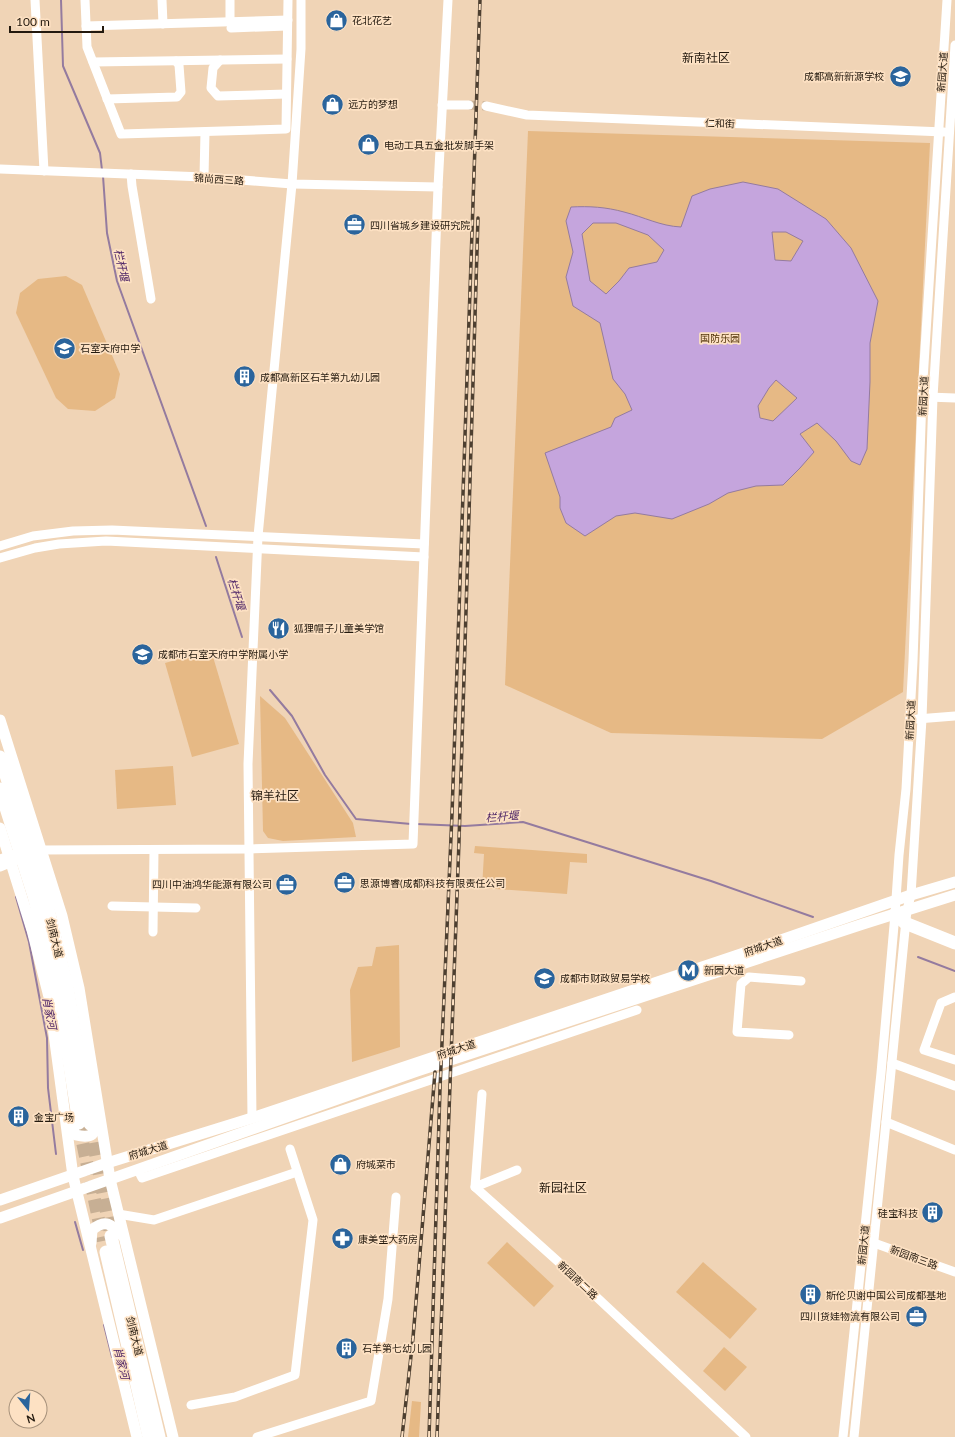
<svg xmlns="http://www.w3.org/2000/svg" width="955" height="1437" font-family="Lato,'Noto Sans SC',sans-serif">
<rect width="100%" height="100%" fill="#f0d4b6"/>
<g fill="#e6b985">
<path d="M528,131L930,143L903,692L822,739L611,733L505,685Z"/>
<path d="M66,276L82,285L120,374L115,398L95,411L68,409L56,398L16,313L20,293L38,279Z"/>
<path d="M211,650L239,744L192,757L165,663Z"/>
<path d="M260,696L285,718L353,823L356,837L283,841L268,838L263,831Z"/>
<path d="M173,766L176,805L117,809L115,770Z"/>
<path d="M475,846L587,854V863L570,862L567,894L482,888L484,854L474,853Z"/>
<path d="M399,945L400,1047L352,1062L350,990L358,967L372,966L376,947Z"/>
<path d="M507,1242L554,1286L534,1307L487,1263Z"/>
<path d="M703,1262L757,1309L730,1339L676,1292Z"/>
<path d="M724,1347L747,1367L725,1391L703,1371Z"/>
<path d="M412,1401L421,1402L419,1437H408Z"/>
</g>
<path fill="#c5a5dd" stroke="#947b9f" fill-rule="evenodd" d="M743,182L778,189L826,219L851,248L878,301L870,343V382L867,449L860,465L851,461L836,441L817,423L800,434L814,452L800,468L783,485L756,486L728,493L709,504L672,519L635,513L616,516L585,536L566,523L560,508V497L545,453L611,427L615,418L632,410L625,394L613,379L600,323L573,306L566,277L573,252L566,221L571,207C589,206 606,207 624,212C644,217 660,226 681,227L692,196L710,189ZM593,223H616L648,235L664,250L657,262L629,268L619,281L606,294L590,281L582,234ZM772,232H786L803,241L791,261L775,260ZM776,380L797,398L773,421L760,418L758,406L769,388Z"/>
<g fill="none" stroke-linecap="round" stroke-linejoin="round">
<g stroke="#947b9f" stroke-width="2">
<path d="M61,0L63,66L100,153L102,170"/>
<path d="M103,176L107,233L117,281L206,526"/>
<path d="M216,557L242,637"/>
<path d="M270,690L292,716L325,775L356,819L411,824"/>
<path d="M416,824L465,826L523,822L711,881L813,917"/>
<path d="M16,897L29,942L47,1038L48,1088L56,1154"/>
<path d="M918,957L955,971"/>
<path d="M75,1222L83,1250"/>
<path d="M104,1325L112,1357"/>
</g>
<path stroke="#c7af94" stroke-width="9" stroke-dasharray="9 4.5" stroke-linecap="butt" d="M469,105L486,106"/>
<g stroke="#c7af94" stroke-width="13" stroke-dasharray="13 6" stroke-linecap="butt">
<path d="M90,1124L111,1236"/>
<path d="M79,1125L103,1241"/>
</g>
<g stroke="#fff" stroke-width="9">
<path d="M35,0L44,171"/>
<path d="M85,0L87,47L121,134L286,129L288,0"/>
<path d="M162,0L163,24"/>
<path d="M230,0V22"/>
<path d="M86,26L288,20"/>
<path d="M231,28L287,26"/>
<path d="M220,60L213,68L211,88L218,96L286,94"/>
<path d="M93,62L287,59"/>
<path d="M107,99L177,97L181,92L179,65L176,61"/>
<path d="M442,105H469"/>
<path d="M486,106L527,115L944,132"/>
<path d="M0,169L204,177L292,184L438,187"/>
<path d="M131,174L132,186L151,299"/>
<path d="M204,177L205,132"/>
<path d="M928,397L955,398"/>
<path d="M0,546L33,536L73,531L112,530L424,544"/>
<path d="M0,558L35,548L59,544L106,541L424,557"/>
<path d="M917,719L955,716"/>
<path d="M42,850L249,849L413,844L438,187L448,0"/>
<path d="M0,859L15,854"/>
<path d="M0,867L17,860"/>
<path d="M112,906L196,908"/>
<path d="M153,932L154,850"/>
<path d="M955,997L941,1003L924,1050L955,1060"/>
<path d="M789,1035L737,1032L741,984L749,977L801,981"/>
<path d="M892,1063L955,1086"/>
<path d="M482,1094L475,1187L572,1274L746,1437"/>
<path d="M252,1118L248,764L258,536L292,184L301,49V0"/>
<path d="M886,1122L955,1150"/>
<path d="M138,1170L142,1178L637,1010"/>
<path d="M475,1187L517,1170"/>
<path d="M118,1214L154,1220L297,1172"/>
<path d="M874,1243L955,1272"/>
<path d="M191,1405L235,1397L295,1375L313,1220L290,1149"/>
<path d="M257,1437L371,1401L388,1299L396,1197"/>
<path d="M843,1437L881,1073L895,914L899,855L906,789L913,661L922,396L947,0"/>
<path d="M854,1437L886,1122L907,910L911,895L922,719L933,397L955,45"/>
</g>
<g stroke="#fff" stroke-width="11">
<path d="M0,720L62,916L79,988L110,1179L173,1437"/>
<path d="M0,828L32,930L49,997L73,1176L137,1437"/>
<path d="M69,1123L76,1135C92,1139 96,1134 98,1119"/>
<path d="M0,1200L107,1163L252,1118L735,956L911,895L955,882"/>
<path d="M0,1218L417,1071L863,924L955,895"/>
<path d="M91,1243L92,1230C106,1218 112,1225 123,1236"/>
</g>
<g stroke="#fff" stroke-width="13">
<path d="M0,757L43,889L67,986L90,1124"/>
<path d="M0,789L34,896L57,985L79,1123"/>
<path d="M895,914L905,923L955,943"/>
<path d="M111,1236L159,1437"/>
<path d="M106,1252L149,1437"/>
</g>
<defs>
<g id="rail">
<path d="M402,1437L413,1338L435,1072"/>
<path d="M429,1437L440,1089L452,814L480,0"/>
<path d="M437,1437L459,841L478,218"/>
</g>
</defs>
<use href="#rail" stroke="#4d3f30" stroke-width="3.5"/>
<use href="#rail" stroke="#fde1c3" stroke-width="2" stroke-dasharray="6" stroke-linecap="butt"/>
</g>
<defs>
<symbol id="shop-disc" viewBox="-11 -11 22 22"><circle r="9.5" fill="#2a649c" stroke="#fde1c3"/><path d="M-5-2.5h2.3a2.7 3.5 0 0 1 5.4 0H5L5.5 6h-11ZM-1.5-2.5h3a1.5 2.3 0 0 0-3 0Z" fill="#fff"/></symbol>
<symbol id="school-disc" viewBox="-11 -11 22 22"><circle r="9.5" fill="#2a649c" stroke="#fde1c3"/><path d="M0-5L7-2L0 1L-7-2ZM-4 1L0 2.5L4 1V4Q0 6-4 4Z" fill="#fff"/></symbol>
<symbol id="office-disc" viewBox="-11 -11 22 22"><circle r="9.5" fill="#2a649c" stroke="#fde1c3"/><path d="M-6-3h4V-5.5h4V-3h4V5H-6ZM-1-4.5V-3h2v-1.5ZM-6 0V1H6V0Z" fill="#fff"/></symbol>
<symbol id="building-disc" viewBox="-11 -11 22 22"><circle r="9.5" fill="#2a649c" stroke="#fde1c3"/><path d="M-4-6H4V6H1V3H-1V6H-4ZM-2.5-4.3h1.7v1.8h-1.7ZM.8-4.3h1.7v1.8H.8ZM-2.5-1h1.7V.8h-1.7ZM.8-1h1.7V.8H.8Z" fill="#fff"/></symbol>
<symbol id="restaurant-disc" viewBox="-11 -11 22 22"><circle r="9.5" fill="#2a649c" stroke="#fde1c3"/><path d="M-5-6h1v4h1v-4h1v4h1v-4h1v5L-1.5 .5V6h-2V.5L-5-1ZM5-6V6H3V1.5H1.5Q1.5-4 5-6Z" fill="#fff"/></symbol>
<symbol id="metro-disc" viewBox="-11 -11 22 22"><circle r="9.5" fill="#2a649c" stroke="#fde1c3"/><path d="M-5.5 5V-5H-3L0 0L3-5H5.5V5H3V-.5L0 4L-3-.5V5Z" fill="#fff"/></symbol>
<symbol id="pharmacy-disc" viewBox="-11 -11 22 22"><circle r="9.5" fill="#2a649c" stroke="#fde1c3"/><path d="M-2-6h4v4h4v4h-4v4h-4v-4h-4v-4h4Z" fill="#fff"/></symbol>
</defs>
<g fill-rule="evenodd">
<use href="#shop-disc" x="324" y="8" width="25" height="25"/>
<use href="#school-disc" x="888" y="64" width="25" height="25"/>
<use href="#shop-disc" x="320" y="92" width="25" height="25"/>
<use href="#shop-disc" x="356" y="132" width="25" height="25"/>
<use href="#office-disc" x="342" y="212" width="25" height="25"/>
<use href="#school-disc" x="52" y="336" width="25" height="25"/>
<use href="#building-disc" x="232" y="364" width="25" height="25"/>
<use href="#restaurant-disc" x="266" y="616" width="25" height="25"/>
<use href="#school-disc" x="130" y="642" width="25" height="25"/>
<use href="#office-disc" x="332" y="870" width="25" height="25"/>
<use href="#office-disc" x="274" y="872" width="25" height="25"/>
<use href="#metro-disc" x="676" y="958" width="25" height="25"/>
<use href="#school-disc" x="532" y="966" width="25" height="25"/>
<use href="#building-disc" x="6" y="1104" width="25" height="25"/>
<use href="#shop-disc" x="328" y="1152" width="25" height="25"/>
<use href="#building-disc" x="920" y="1200" width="25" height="25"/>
<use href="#pharmacy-disc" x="330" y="1226" width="25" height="25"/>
<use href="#building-disc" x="798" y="1282" width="25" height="25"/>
<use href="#office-disc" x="904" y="1304" width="25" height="25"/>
<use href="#building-disc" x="334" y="1336" width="25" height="25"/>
</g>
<g text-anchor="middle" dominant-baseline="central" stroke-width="3.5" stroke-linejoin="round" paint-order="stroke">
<g font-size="10" fill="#23190e" stroke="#fde1c3" text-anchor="start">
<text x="352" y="20">花北花艺</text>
<text x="884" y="76" text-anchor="end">成都高新新源学校</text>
<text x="348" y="104">远方的梦想</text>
<text x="384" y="145">电动工具五金批发脚手架</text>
<text x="370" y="225">四川省城乡建设研究院</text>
<text x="80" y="348">石室天府中学</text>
<text x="260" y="377">成都高新区石羊第九幼儿园</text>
<text x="294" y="628">狐狸帽子儿童美学馆</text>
<text x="158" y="654">成都市石室天府中学附属小学</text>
<text x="360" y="883">思源博睿(成都)科技有限责任公司</text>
<text x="272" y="884" text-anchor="end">四川中油鸿华能源有限公司</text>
<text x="704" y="970">新园大道</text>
<text x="560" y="978">成都市财政贸易学校</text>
<text x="34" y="1117">金宝广场</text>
<text x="356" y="1164">府城菜市</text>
<text x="918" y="1213" text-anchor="end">硅宝科技</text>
<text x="358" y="1239">康美堂大药房</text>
<text x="826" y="1295">斯伦贝谢中国公司成都基地</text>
<text x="900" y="1316" text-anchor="end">四川货娃物流有限公司</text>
<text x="362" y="1348">石羊第七幼儿园</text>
</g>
<g font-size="10" fill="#23190e" stroke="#fde1c3">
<text transform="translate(942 72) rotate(-86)">新园大道</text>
<text transform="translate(720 123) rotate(2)">仁和街</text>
<text transform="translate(219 179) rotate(4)">锦尚西三路</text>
<text transform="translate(923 396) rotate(-87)">新园大道</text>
<text transform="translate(910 720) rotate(-87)">新园大道</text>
<text transform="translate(55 938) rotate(76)">剑南大道</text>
<text transform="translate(763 946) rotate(-19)">府城大道</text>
<text transform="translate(456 1049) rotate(-18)">府城大道</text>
<text transform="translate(148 1150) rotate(-17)">府城大道</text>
<text transform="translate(863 1245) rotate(-84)">新园大道</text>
<text transform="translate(914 1257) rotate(20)">新园南三路</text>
<text transform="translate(578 1280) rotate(43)">新园南二路</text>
<text transform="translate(135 1336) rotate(76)">剑南大道</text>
</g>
<g font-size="10" fill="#513309" stroke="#fde1c3">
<text x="720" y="338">国防乐园</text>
</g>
<g font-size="11" font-style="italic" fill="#4d2466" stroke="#fde1c3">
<text transform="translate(122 265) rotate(77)">栏杆堰</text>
<text transform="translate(237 594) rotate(72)">栏杆堰</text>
<text transform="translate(502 816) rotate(-4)">栏杆堰</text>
<text transform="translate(50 1013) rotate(79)">肖家河</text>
<text transform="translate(122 1363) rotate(76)">肖家河</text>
</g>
<g font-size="12" fill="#23190e" stroke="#fde1c3">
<text x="706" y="57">新南社区</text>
<text x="275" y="795">锦羊社区</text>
<text x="563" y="1187">新园社区</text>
</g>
</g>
<g transform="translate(28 1409) rotate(163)"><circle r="19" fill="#fde1c3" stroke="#a6917b"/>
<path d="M0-3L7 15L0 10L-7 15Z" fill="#2a649c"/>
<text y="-6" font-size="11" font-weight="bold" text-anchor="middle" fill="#23190e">N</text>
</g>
<path d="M10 26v6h93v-6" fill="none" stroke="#23190e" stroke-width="2"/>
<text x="16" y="26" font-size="12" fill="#23190e" stroke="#fde1c3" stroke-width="3" paint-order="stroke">100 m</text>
</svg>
